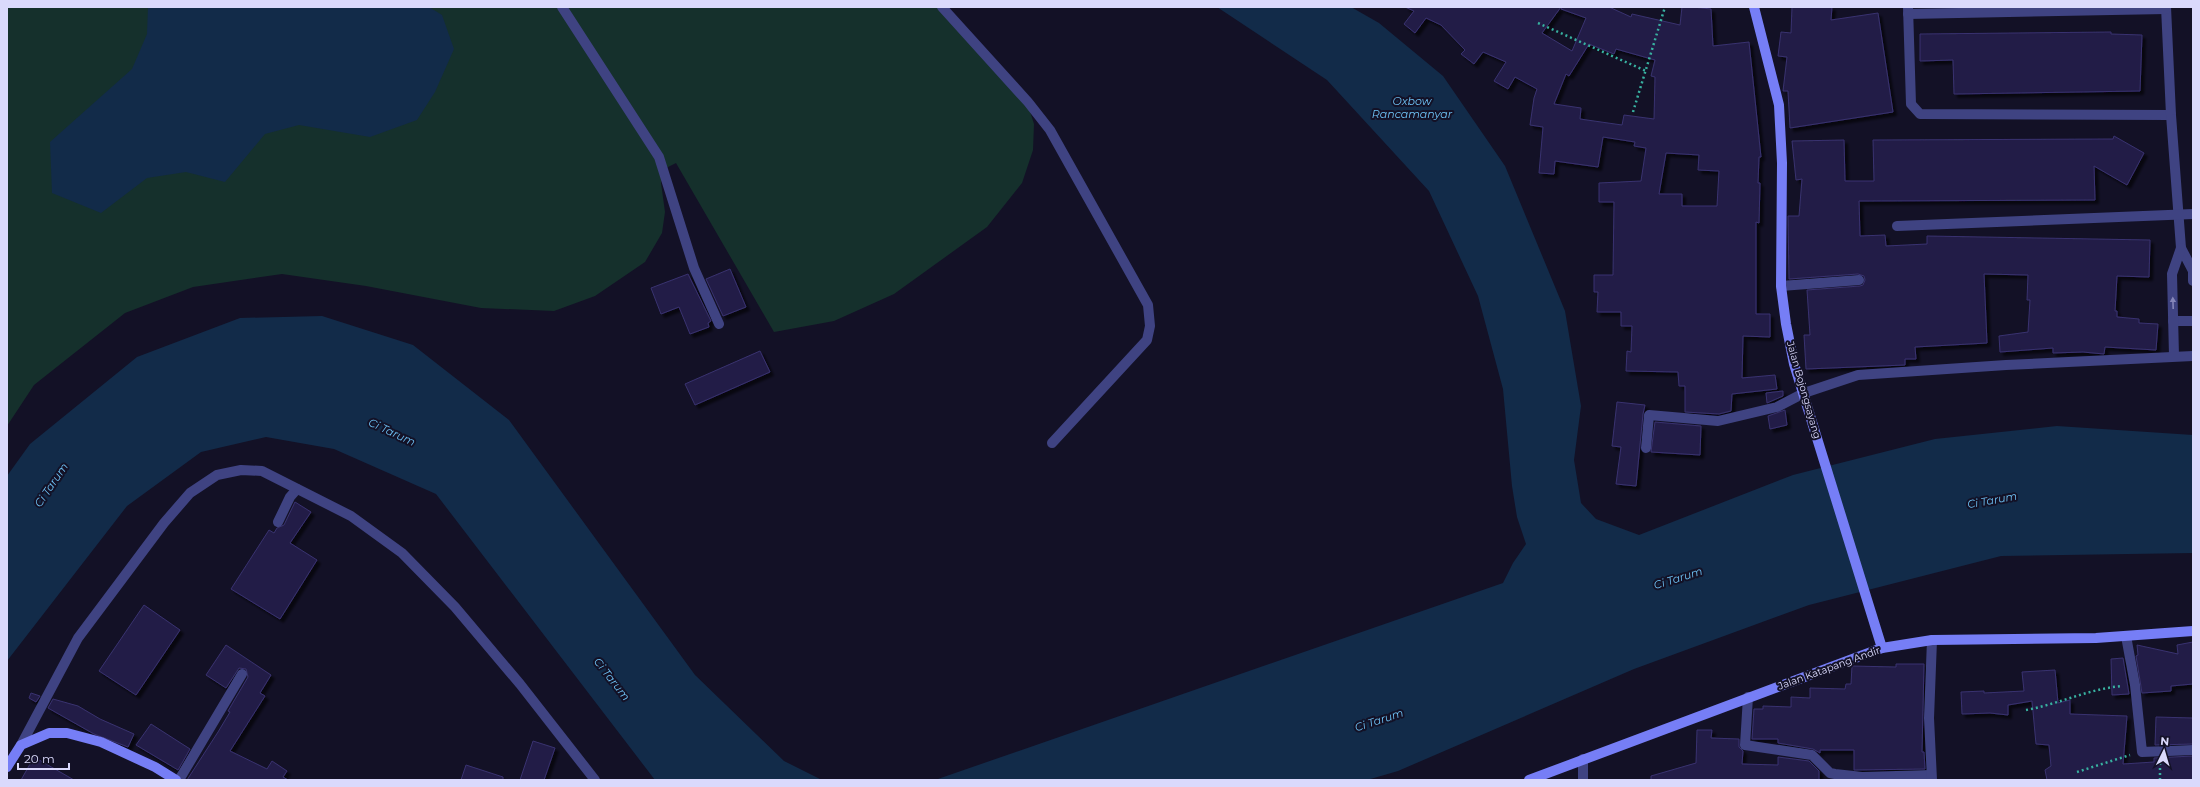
<svg xmlns="http://www.w3.org/2000/svg" width="2200" height="787" font-family="Montserrat,sans-serif">
<defs>
<filter id="shadow"><feDropShadow dx="3.5" dy="3.5" stdDeviation="1" flood-color="#0009"/></filter>
</defs>
<rect width="100%" height="100%" fill="#131126"/>
<path fill="#15302c" d="M7,7H940L1029,108L1034,124L1033,150L1022,183L987,227L894,294L834,321L774,332L676,163L668,167L663,173L661,183L665,212L662,233L645,262L595,296L554,311L481,308L366,286L282,274L193,287L125,313L34,385L7,426Z"/>
<g fill="#122b49">
<path d="M148,7H429L442,15L454,49L435,92L417,120L370,137L299,125L265,134L225,182L186,172L147,178L101,213L52,193L50,142L132,69L147,34Z"/>
<path d="M1217,7H1351L1379,23L1443,76L1505,166L1565,311L1581,406L1574,460L1581,503L1596,519L1639,535L1793,475L1935,439L2057,426L2193,435V553L2001,556L1809,605L1634,669L1398,771L1367,780H935L1503,583L1513,563L1526,544L1517,517L1512,486L1503,389L1478,296L1429,191L1327,80Z"/>
<path d="M322,316L413,345L509,420L695,675L784,761L822,780H655L436,494L334,449L266,437L201,452L127,506L7,661V476L30,444L137,357L240,318Z"/>
</g>
<g fill="#231e46" stroke="#393270" fill-rule="evenodd" filter="url(#shadow)">
<path d="M1405,7H1561L1542,33L1572,51L1586,18L1561,9L1562,7H1609L1631,17L1632,14L1680,25L1682,7H1693L1711,9L1713,46L1749,42L1761,157H1759L1758,183H1760L1759,223L1756,222V314H1770V337L1743,336L1742,378L1775,375L1777,389L1732,394L1731,411L1719,414L1685,412V386H1679L1678,372L1626,371L1627,351L1631,352L1632,326H1621V312H1597L1598,292H1594V275H1613L1614,202H1599V183L1641,181L1646,148L1634,146L1635,142L1603,137L1598,167L1555,161L1554,174L1539,173L1543,127L1530,125L1534,98L1537,89L1515,77L1508,89L1494,81L1506,62L1483,52L1474,64L1461,54L1465,50L1441,25L1426,18L1415,33L1404,24L1414,11ZM1589,44L1614,54L1616,49L1655,60L1651,76L1655,77L1654,119L1624,115L1622,125L1580,119L1581,108L1554,104L1566,74L1569,76ZM1666,153L1699,155L1698,170L1719,171L1717,206H1682V194H1659Z"/>
<path d="M1792,7H1832L1831,20L1878,13L1893,112L1790,128L1788,91H1783L1787,57L1778,56L1781,32L1791,33Z"/>
<path d="M2111,32V34L2142,35L2140,91L1954,94L1953,60L1920,61V34Z"/>
<path d="M2114,136L2144,153L2127,185L2094,166L2095,200L1859,201L1860,236L1885,235L1886,246L1927,244V236L2150,240L2149,277L2117,276L2115,311H2117V317L2139,319V323L2158,324L2156,350L2105,347L2104,354L2083,352L2053,353V348L2000,352L1999,336L2028,332L2030,300H2027L2028,275L1984,274L1987,343L1915,347L1916,359H1905V365L1806,369L1804,335H1810L1807,290L1860,286L1863,285L1865,280L1864,276L1858,274L1789,279L1788,216H1799L1802,179L1796,180L1792,141L1844,140L1845,181H1874L1873,140L2113,139Z"/>
<path d="M730,269L746,307L723,316L706,279Z"/>
<path d="M688,274L711,321L708,323L709,327L690,334L679,307L661,314L651,288Z"/>
<path d="M760,351L770,372L695,405L685,384Z"/>
<path d="M1783,391V396L1767,403L1766,393Z"/>
<path d="M1617,402L1645,405L1643,414L1636,486L1616,484L1621,447L1612,446Z"/>
<path d="M1785,410L1787,425L1770,429L1768,416Z"/>
<path d="M1655,422L1701,426L1700,455L1651,452Z"/>
<path d="M295,502L311,512L290,543L317,560L280,619L231,589L269,530L274,533L277,528L284,525Z"/>
<path d="M144,605L180,630L136,695L99,671Z"/>
<path d="M2193,642V684L2171,686V691L2142,693L2136,656L2138,655L2137,645L2178,654L2177,645Z"/>
<path d="M226,645L271,675L260,693L265,696L230,751L267,769L272,761L287,771L283,777L288,780H187L218,732L230,712L228,711L248,677L246,669L239,668L226,688L206,675Z"/>
<path d="M2123,658L2129,694L2112,695L2111,659Z"/>
<path d="M1896,664H1924L1922,752H1924L1925,769L1854,770V750H1820V753L1813,749L1778,743V739H1752L1754,709H1763V706L1791,707V697L1810,698V688L1845,689L1846,684H1851L1852,666L1896,667Z"/>
<path d="M2055,670L2058,703L2070,700V714L2127,716L2123,764L2154,762V758L2193,756V780H2047L2045,770L2051,766L2049,745L2036,744L2032,701L2008,705V715L1990,713L1962,714L1961,692L1984,691V693L2024,691L2022,672Z"/>
<path d="M31,693L40,696L36,702L29,698Z"/>
<path d="M53,699L78,706L100,719L134,734L128,747L94,734L48,708Z"/>
<path d="M2156,717L2193,718V744L2155,745Z"/>
<path d="M151,724L190,749L178,770L136,745Z"/>
<path d="M1697,730H1712L1711,738L1739,739V747L1743,751L1742,764L1778,765V757L1809,761L1819,771V780H1651V776L1696,763Z"/>
<path d="M533,741L555,748L544,780H520Z"/>
<path d="M34,757L74,780H21Z"/>
<path d="M466,765L503,777V780H461Z"/>
</g>
<g fill="none" stroke-linecap="round" stroke-linejoin="round">
<g stroke="#38b1a0" stroke-width="2.5" stroke-dasharray="2 3" stroke-linecap="butt">
<path d="M1538,23L1646,71"/>
<path d="M1633,112L1665,7"/>
<path d="M2026,710C2059,704 2088,689 2122,686"/>
<path d="M2160,763V780"/>
<path d="M2077,772L2130,755"/>
</g>
<g stroke="#3f4382" stroke-width="10">
<path d="M562,7L659,157L694,268L719,324"/>
<path d="M942,7L1028,102L1050,130L1148,305L1150,326L1147,340L1052,443"/>
<path d="M1646,448L1649,415L1718,421L1777,407L1804,393"/>
<path d="M278,522L290,497L297,489"/>
</g>
<g stroke="#3f4382" stroke-width="10">
<path d="M1908,7L1911,104L1920,114L2171,115"/>
<path d="M2166,7L2171,115L2181,248L2193,271V281"/>
<path d="M1908,14L2166,9"/>
<path d="M1897,226L2193,214"/>
<path d="M1781,286L1859,280"/>
<path d="M2173,321H2193"/>
<path d="M2174,356L2172,274L2181,248"/>
<path d="M1804,393L1858,375L2006,365L2193,356"/>
<path d="M2126,636L2135,685L2142,752L2193,750"/>
<path d="M1748,697L1745,745L1812,755L1830,773L1835,774L1862,777L1931,775"/>
<path d="M21,745L78,638L164,523L190,493L217,475L241,470L262,471L351,516L402,553L455,607L520,684L595,780"/>
<path d="M1583,759V780"/>
<path d="M179,780L242,674"/>
<path d="M1932,780L1929,718L1932,640"/>
</g>
<g stroke="#767ef6" stroke-width="10">
<path d="M1754,7L1779,105L1782,163L1781,286L1786,324L1794,364L1882,648"/>
<path d="M7,767L21,745L49,733H67L101,742L155,767L176,780"/>
<path d="M1529,780L1882,648L1932,640L2096,638L2193,631"/>
</g>
</g>
<defs><path id="oneway-solid" d="M-6-.8H1V-3.2L6.5 0L1 3.2V.8H-6Z"/></defs>
<use fill="#8586b9" href="#oneway-solid" transform="translate(2173 303) rotate(-92)"/>
<g text-anchor="middle" dominant-baseline="central" stroke-width="4" stroke-linejoin="round" paint-order="stroke">
<g font-size="10" fill="#dad9fc" stroke="#131126">
<text transform="translate(1804 390) rotate(74)">Jalan Bojongsayang</text>
<text transform="translate(1829 668) rotate(-20)">Jalan Katapang Andir</text>
</g>
<g font-size="11" font-style="italic" fill="#6ec2f5" stroke="#131126">
<text x="1412" y="101">Oxbow<tspan x="1412" dy="13">Rancamanyar</tspan></text>
<text transform="translate(392 432) rotate(25)">Ci Tarum</text>
<text transform="translate(51 485) rotate(-56)">Ci Tarum</text>
<text transform="translate(1992 500) rotate(-10)">Ci Tarum</text>
<text transform="translate(1678 578) rotate(-17)">Ci Tarum</text>
<text transform="translate(612 679) rotate(52)">Ci Tarum</text>
<text transform="translate(1379 720) rotate(-18)">Ci Tarum</text>
</g>
</g>
<rect width="2200" height="787" fill="none" stroke="#dad9fc" stroke-width="16"/>
<g transform="translate(2164 751) rotate(5)" stroke="#131126" stroke-width="3" paint-order="stroke">
<path d="M0-3L7 15L0 10L-7 15Z" fill="#dad9fc"/>
<text y="-6" font-size="11" font-weight="bold" text-anchor="middle" fill="#dad9fc">N</text>
</g>
<path d="M18 763v6h51v-6" fill="none" stroke="#dad9fc" stroke-width="2"/>
<text x="24" y="763" font-size="12" fill="#dad9fc" stroke="#131126" stroke-width="3" paint-order="stroke">20 m</text>
</svg>
